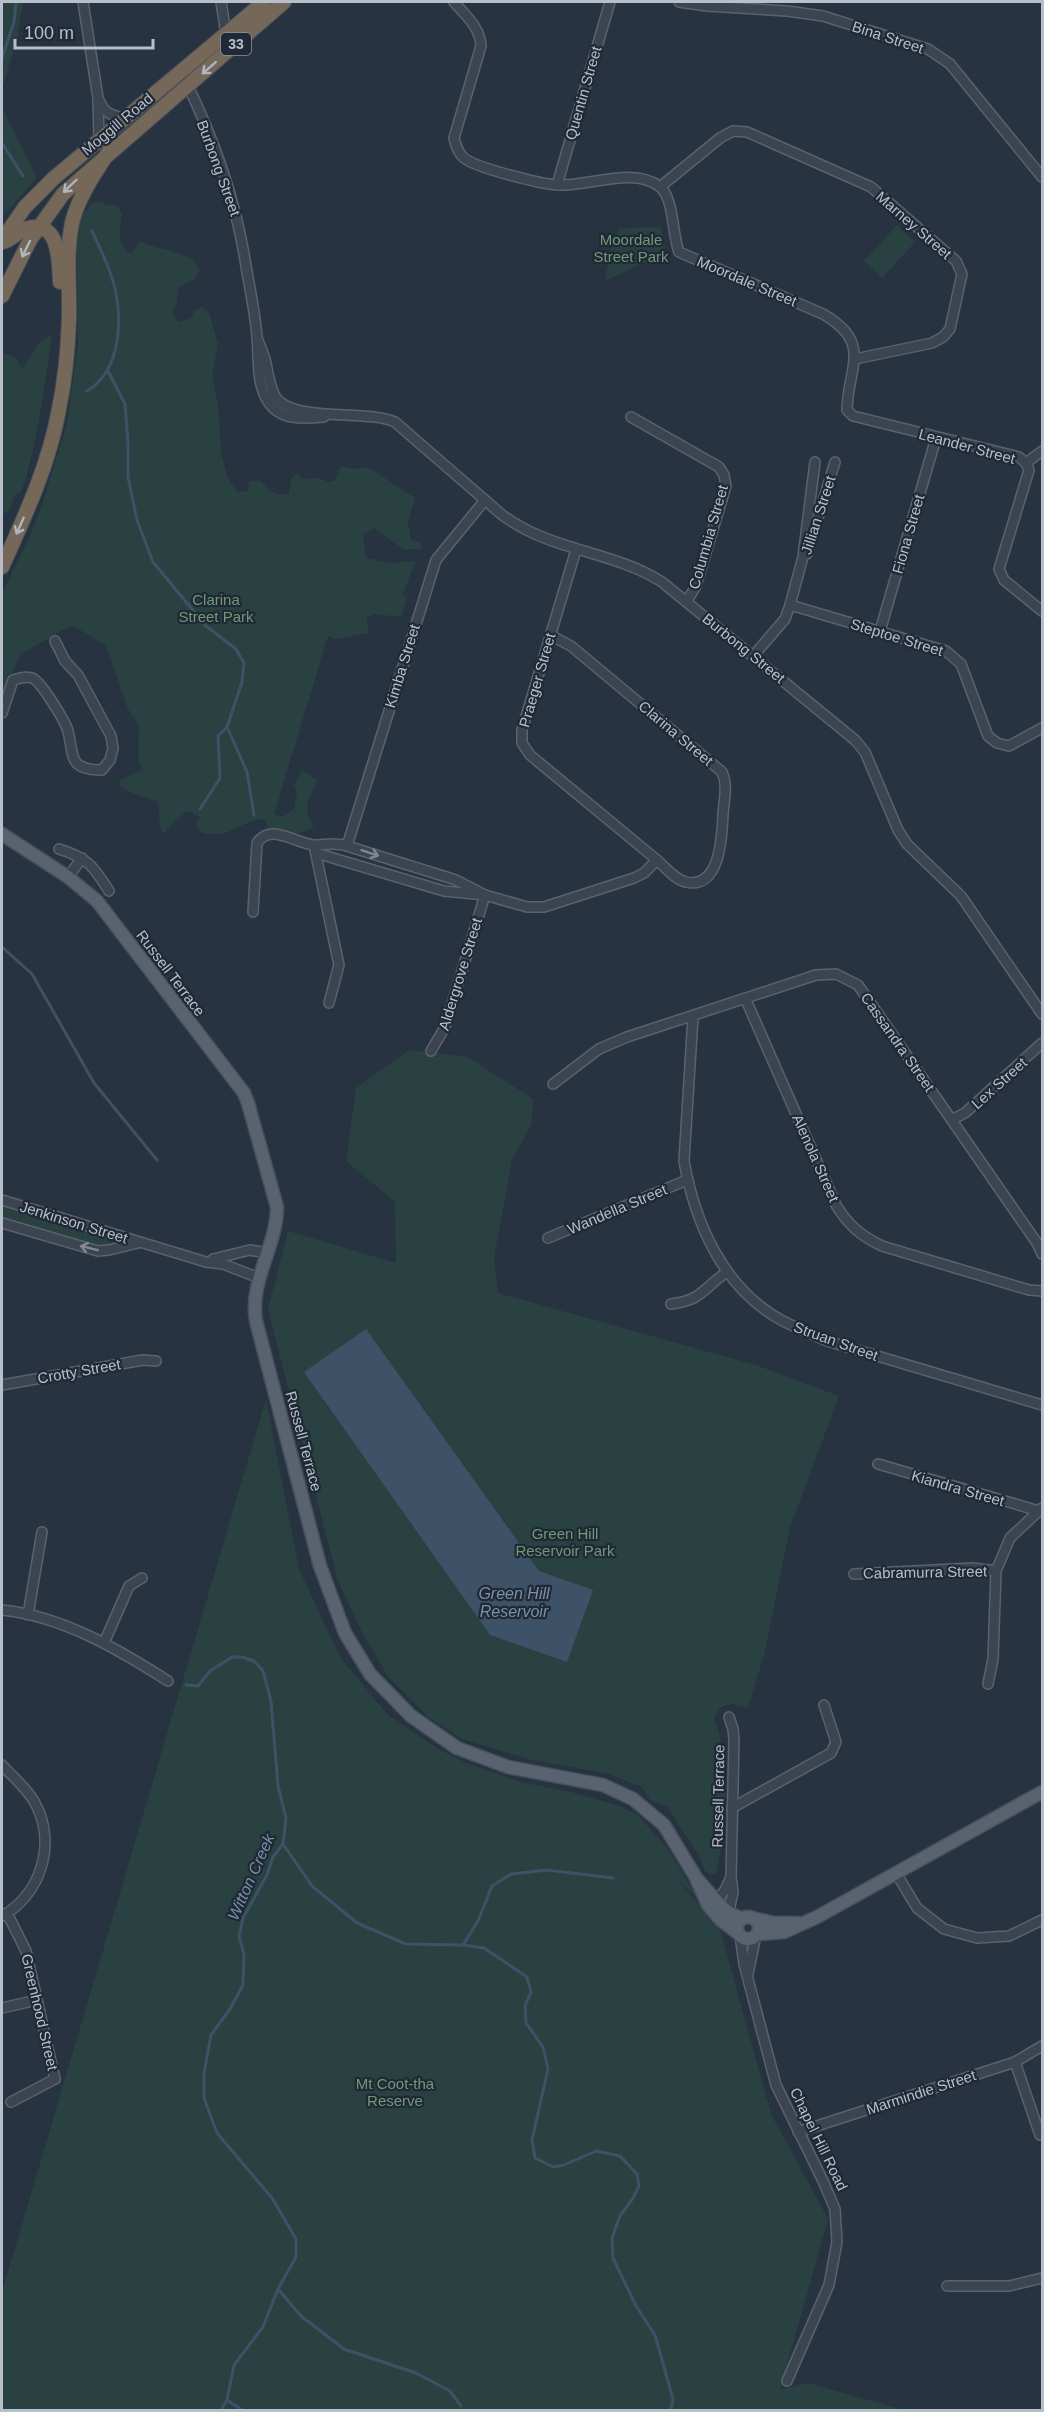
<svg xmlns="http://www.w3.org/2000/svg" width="1044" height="2412" font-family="Arial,sans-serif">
<rect width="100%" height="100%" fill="#273340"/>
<g fill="#2a4142">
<path d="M2,2L23,3L18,34L2,90Z"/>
<path d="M2,107L37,177L2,218Z"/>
<path d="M93,202H102L106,205H116L122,213C120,227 117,242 128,253L133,252L139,241C159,252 193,249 200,271L195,279L179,287L176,306L172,309L175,319L179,322L191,318L195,310L202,307L209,312L218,344L212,374L218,404L221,453L228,478L237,492L248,491L249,481H260C270,490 275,497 289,494L291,479L296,473L304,479L319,478L328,482L335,480L341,466L354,469L368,467L415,498L408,523L411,540L420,542L422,549H403L374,528L363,535L366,558L392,563L416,561L402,596L407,597L401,617L373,614L366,619L369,633L336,639L328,636L274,814L282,817L294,809L297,794L294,785L302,770L317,780C309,799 301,808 314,827C296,836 289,835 270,831L264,819C239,820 234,839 202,833L196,825L200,817L189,811L183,814L163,833C158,825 160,812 158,802C144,795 131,795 118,785L120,780L142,770L138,756L139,725L128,709L106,646L74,626L66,628L21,654L2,693V593L28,540L40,511L67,424L78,345L77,241L82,216Z"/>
<path d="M897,225L915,242L882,278L864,261Z"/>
<path d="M661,227L666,252L605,281L612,241L620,228Z"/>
<path d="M52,335C44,389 38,442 21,493H16L9,512L2,514V353L15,357L22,369C33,357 34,341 52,335Z"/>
<path d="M409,1050L468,1057L533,1099L532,1124L512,1160L494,1259L498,1293L759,1366L839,1396L790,1528L764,1655L748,1708L731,1704L721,1707L714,1718C731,1762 727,1828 716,1873L710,1875L705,1871L700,1858L667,1806L650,1800L642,1787L609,1774L532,1760L462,1739L428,1717L387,1675L362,1632L338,1581L268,1309L288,1231L396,1263L395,1202L346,1161L356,1088Z"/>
<path d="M2,1205L120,1241L116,1245L100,1247L2,1218Z"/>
<path d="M266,1399L299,1569L340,1657L388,1715L437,1748L466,1763L520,1782L567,1791L617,1805L638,1815L667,1848L699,1900L673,1876L719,1926L771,2114L828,2219L780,2390L808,2383L904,2410H2V2292Z"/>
</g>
<path fill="#3d5167" d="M366,1329L539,1571L593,1590L567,1662L490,1635L304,1372Z"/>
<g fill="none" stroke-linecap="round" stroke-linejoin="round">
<g stroke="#3d5167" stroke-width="3">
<path d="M2,58L14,22L16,2"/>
<path d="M2,143L23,176"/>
<path d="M108,371L125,404L128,442V477L137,520L153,562L206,626L236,649L244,663L242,682L227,727L247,772L254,815"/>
<path d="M87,391C123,370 124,311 111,275C106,260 99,246 92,231"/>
<path d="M200,809L220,778L218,736L227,727"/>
<path d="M2,947L32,974L94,1083L157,1160"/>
<path d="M186,1685L198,1686L210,1671L232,1657H242L254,1661L263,1671L271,1701L278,1786L286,1818L283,1844L273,1857L267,1875L243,1918L239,1936L244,1954L243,1985L230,2009L211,2035L204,2073V2098L217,2133L272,2198L296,2239V2257L278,2289L263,2327L234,2365L227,2400L242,2410"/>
<path d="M283,1844L312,1886L357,1923L406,1944L463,1945L478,1921L492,1886L511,1874L547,1870L613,1878"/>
<path d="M463,1945L484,1948L527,1977L531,1992L525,2006L526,2023L543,2047L548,2069L532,2140L535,2158L553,2167L564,2165L596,2151L620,2156L637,2174L639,2186L633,2198L620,2216L612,2238L613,2258L636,2306L655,2335L673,2399L671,2410"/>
<path d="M278,2289L301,2316L344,2349L416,2373L450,2391L461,2406"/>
<path d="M221,2410L227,2400"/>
</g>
<defs>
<g id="minor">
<path d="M83,2L98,98L99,140"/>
<path d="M221,2L226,34"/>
<path d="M454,2C466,16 480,27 481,46L454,138C456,146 458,153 464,158C476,168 541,184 557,185C588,187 634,166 660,187C674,198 672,234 679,252L823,314C873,343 848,366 847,410L853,416L1019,457L1026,463L1029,470L999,569L1004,580L1042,611"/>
<path d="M679,2L707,6L787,11L823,16L928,49L950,64L1042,177"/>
<path d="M186,82C214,139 235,198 245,260C249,285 255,311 257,337C259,357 256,381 267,400C279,421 303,419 324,417"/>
<path d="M99,100C105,114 112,116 126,118"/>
<path d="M557,185L610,2"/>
<path d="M660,187L720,138L733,131L747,132L871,187L956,261L962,274L950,329L943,337L932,343L855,359"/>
<path d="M257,338C260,345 263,352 265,359C268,371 269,385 275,396C291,423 367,409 395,422L501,514C549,551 611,550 662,582L855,740L865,752L898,830L907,844L961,896L1042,1014"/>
<path d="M631,417L719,467L724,475L726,486L696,586L687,601"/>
<path d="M1026,463L1042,451"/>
<path d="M576,550L522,730V743L530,755L657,860"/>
<path d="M807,554L835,462"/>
<path d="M790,605L803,557L815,462"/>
<path d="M880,631L936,438"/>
<path d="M754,655L785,619L790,605L946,651L961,664L988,736L997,743L1009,746L1042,728"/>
<path d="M2,713L13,680C20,678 25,676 32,678C41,681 65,721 68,731C74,756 68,770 102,770L110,760L113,748L111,736L78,675L65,661L55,641"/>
<path d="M347,846L436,560L485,500"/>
<path d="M59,849C88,858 94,867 109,891"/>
<path d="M315,850L339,965L329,1003"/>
<path d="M316,853L444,891L485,895L527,907H544L634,878L644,873L657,860C665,867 675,880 686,882C721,890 722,834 723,814C724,800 728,785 722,772L571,646L550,635"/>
<path d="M68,877L82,858"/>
<path d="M253,912L257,843C271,822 296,844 314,845C325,845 335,842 347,846L456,880L483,894"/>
<path d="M746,1000L836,1205C848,1225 861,1236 882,1246L1029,1290L1042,1291"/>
<path d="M693,1017L684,1161C695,1223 723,1288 781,1320C796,1328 812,1334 827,1341L1042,1405"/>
<path d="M431,1051L445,1027L485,895"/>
<path d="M553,1084L599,1049L627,1037L816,975L836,974L858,985L1037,1243L1042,1254"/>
<path d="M953,1119L965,1113L1042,1043"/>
<path d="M2,1200L206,1262L223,1264L259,1278"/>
<path d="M2,1223L98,1251L109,1250L138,1243"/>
<path d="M548,1238L687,1180"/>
<path d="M213,1259L250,1250L267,1253"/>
<path d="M671,1304C703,1300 703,1288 727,1272"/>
<path d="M2,1385L143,1360L156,1361"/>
<path d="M878,1464L1039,1511"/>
<path d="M854,1574L973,1568L996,1571"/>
<path d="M2,1610C62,1616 118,1649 168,1681"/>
<path d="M28,1615L42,1532"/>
<path d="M104,1643L129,1586L142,1578"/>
<path d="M988,1684L993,1659L996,1571L1010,1538L1042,1508"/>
<path d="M729,1717L733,1729L734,1740L731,1877L733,1892L729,1911"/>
<path d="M2,1765C13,1777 27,1788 35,1803C57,1843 41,1895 2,1916"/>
<path d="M732,1808L831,1753L836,1742L824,1705"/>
<path d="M896,1873L917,1908L944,1929L977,1938L1009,1936L1042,1920"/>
<path d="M717,1900L725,1890L731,1877"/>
<path d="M7,1913L26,1951L55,2079L11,2102"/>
<path d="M740,1935L744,1964L776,2085L823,2181L835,2209L837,2242L829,2285L787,2381"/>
<path d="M748,1974L756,1935"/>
<path d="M2,2008L37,2000"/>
<path d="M1015,2062L1040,2135"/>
<path d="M798,2132L1015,2062L1042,2046"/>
<path d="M947,2286H1009L1042,2278"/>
</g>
<g id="major">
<path d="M2,834L68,877L97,901L244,1093L248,1103L277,1207C277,1246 249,1281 256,1321L320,1566L345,1633L370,1674L411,1716L457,1748L508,1767L603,1785L633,1799L664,1825L695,1876L708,1905L721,1920L739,1934"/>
<path d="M699,1881C710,1893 727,1918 744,1918"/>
<circle cx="748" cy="1928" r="11"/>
<path d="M752,1918L774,1923H798"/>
<path d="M757,1934L784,1932L817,1917L1042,1792"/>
</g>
<g id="highway">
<path d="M2,240L25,207L54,178L264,2"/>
<path d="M2,242C14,240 15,232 25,229C60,217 59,262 60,282"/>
<path d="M2,296L30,240L63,194L284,2"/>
<path d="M2,567C25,516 49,465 59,409C65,380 68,349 69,319C70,286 65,251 73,219C80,194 96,172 109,151"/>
</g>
</defs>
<use href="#minor" stroke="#59626d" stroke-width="12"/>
<use href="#major" stroke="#47505c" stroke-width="15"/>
<use href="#highway" stroke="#464f5a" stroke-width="16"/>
<use href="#minor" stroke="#3b444f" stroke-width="9"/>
<use href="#major" stroke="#59636f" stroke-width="12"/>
<use href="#highway" stroke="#756858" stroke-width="14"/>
</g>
<defs><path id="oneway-shaft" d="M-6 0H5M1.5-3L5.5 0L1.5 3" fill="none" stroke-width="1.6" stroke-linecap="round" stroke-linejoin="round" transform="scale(1.5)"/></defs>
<g stroke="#b0b6bf">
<use href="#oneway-shaft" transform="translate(209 68) rotate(139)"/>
<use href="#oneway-shaft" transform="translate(70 186) rotate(136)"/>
<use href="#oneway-shaft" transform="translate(26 249) rotate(116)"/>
<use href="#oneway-shaft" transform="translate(20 526) rotate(114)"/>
</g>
<g stroke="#7f8893">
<use href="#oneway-shaft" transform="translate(370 853) rotate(18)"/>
<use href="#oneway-shaft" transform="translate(89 1248) rotate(-166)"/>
</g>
<g text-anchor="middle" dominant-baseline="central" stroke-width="4.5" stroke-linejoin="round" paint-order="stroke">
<rect fill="#202935" stroke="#8a929d" stroke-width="1.5" x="221" y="33" width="30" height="22" rx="4.5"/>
<g font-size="14" font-weight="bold" fill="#b7bfca">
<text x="236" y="44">33</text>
</g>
<g font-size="15" fill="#b7bfca" stroke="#202935">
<text transform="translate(888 37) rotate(18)">Bina Street</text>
<text transform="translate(583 93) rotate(-74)">Quentin Street</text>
<text transform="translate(117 124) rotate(-40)">Moggill Road</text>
<text transform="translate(219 168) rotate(70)">Burbong Street</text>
<text transform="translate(914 225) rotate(41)">Marney Street</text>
<text transform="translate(747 281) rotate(23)">Moordale Street</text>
<text transform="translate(967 446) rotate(15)">Leander Street</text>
<text transform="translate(818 515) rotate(-72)">Jillian Street</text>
<text transform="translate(908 534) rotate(-74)">Fiona Street</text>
<text transform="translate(708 537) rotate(-74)">Columbia Street</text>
<text transform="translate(897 637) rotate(17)">Steptoe Street</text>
<text transform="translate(744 648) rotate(39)">Burbong Street</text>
<text transform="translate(402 666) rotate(-73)">Kimba Street</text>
<text transform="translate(537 680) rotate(-74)">Praeger Street</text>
<text transform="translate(676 733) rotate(40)">Clarina Street</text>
<text transform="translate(171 973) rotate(53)">Russell Terrace</text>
<text transform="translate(460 974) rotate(-73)">Aldergrove Street</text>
<text transform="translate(898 1042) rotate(55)">Cassandra Street</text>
<text transform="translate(999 1083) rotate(-42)">Lex Street</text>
<text transform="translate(816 1158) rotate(66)">Alenola Street</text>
<text transform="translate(617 1209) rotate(-23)">Wandella Street</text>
<text transform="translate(74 1222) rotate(17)">Jenkinson Street</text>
<text transform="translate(836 1341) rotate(20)">Struan Street</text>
<text transform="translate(79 1371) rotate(-10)">Crotty Street</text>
<text transform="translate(304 1441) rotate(75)">Russell Terrace</text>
<text transform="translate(958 1488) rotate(16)">Kiandra Street</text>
<text transform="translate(925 1572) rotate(-1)">Cabramurra Street</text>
<text transform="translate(718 1796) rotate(-89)">Russell Terrace</text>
<text transform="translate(40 2012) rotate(77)">Greenhood Street</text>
<text transform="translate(921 2092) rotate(-18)">Marmindie Street</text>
<text transform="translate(819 2139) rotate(64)">Chapel Hill Road</text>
</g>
<g font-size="15" fill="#709a77" stroke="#202935">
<text x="631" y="239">Moordale<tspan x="631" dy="17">Street Park</tspan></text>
<text x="216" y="599">Clarina<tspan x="216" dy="17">Street Park</tspan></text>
<text x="565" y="1533">Green Hill<tspan x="565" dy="17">Reservoir Park</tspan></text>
<text x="395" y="2083">Mt Coot-tha<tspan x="395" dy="17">Reserve</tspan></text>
</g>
<g font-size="16" font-style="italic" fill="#7991ab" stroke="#202935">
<text x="514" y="1593">Green Hill<tspan x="514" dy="18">Reservoir</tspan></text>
<text transform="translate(251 1877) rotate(-66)">Witton Creek</text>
</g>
</g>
<rect width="1044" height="2412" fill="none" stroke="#b7bfca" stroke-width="6"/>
<path d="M15 39v9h138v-9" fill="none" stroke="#b7bfca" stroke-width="3"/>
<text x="24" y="39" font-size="18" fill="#b7bfca" stroke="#202935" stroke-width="4.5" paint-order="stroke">100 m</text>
</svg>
